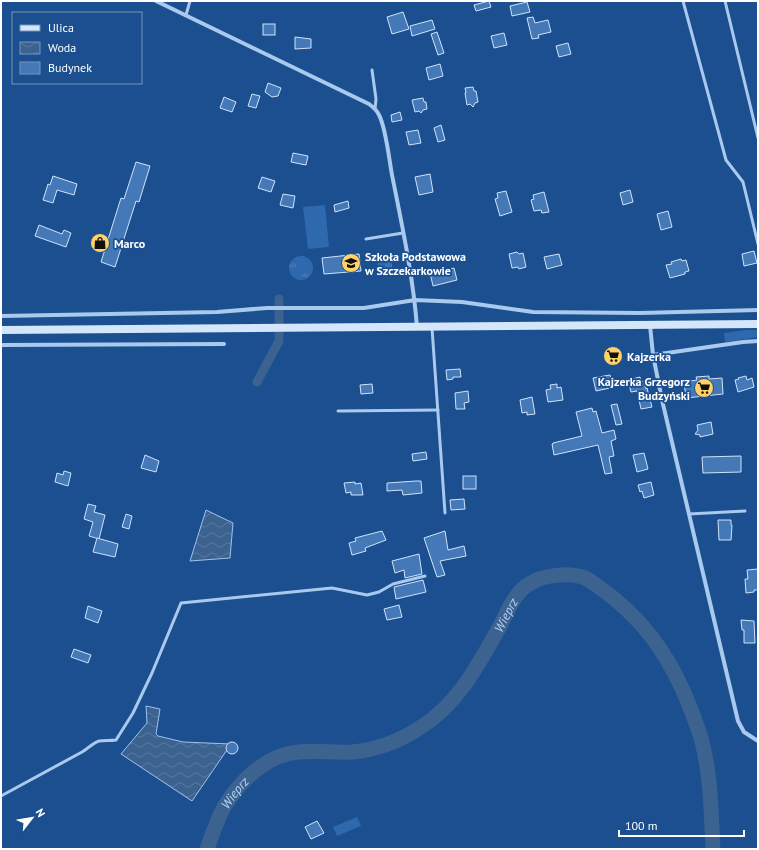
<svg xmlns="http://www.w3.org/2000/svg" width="759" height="850" font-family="'PT Sans',sans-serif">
<defs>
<pattern id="park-tufts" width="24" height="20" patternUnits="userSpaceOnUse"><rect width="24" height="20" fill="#2e69ad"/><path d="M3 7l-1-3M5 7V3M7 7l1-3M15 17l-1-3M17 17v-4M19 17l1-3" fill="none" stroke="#4d80b9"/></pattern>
<pattern id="water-waves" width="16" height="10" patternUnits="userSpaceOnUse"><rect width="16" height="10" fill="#3c6290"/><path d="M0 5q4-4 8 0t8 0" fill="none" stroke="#597aa1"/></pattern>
</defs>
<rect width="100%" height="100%" fill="#1b4f8f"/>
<g fill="#2e69ad">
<path d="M325,205L329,247L308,249L303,207Z"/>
<path d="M745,330H758V337L725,342L724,333Z"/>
<path d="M357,817L361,826L337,836L333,827Z"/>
</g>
<g fill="url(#park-tufts)">
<circle cx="301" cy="268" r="12"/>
<path d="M391,256L393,275L379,276L377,257Z"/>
</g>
<g fill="url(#water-waves)" stroke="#9cc4f0">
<path d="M206,510L233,523L230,558L190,561Z"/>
<path d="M146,706L160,709L156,734L158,736L183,742L231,744L192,801L121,754L147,723Z"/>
</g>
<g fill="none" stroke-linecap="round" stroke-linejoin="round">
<path stroke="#3c6290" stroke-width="9" d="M257,382L279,341V299"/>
<path stroke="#3c6290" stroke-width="15" id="s1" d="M207,849C212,835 217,820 224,807C240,781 266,755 298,752C316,750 334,753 352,752C376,750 400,741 421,727C458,704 478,665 499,628C507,613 514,593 529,584C542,575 570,572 585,578C590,580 594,584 599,587C624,605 648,629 664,655C680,680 692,710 701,738C711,774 711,812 713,849"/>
</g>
<g fill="#4478b7" stroke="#cfe3fa">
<path d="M489,1L491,7L476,11L474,5Z"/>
<path d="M527,2L530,12L512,16L510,6Z"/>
<path d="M403,12L409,29L392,34L387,17Z"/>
<path d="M533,17L535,23L548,20L551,32L538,35L539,38L532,39L527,18Z"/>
<path d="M432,20L435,29L412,36L410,26Z"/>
<rect x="263" y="24" width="12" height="11"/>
<path d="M437,32L444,53L438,55L431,34Z"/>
<path d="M504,33L507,45L494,48L491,36Z"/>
<path d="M295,37L311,39V48L295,49Z"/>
<path d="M568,43L571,54L559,57L556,46Z"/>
<path d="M440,64L443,76L429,80L426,68Z"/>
<path d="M268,83L281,88L278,96L272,97L265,92Z"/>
<path d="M473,87L474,91H476L478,102L475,103L473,107L470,104L467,105L465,93H466L465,88Z"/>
<path d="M252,94L260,96L256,108L248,106Z"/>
<path d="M224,97L236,102L232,112L220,108Z"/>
<path d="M423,98L424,102H426L427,109L423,110L421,113L419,111L415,112L412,100Z"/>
<path d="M400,112L402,120L392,122L391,115Z"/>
<path d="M441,125L445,140L438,142L434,128Z"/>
<path d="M418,130L421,143L409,145L406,132Z"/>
<path d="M293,153L308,156L306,165L291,162Z"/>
<path d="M136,162L150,166L139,202L136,201L115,267L101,262L121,198L124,199Z"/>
<path d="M430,174L433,192L419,195L415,177Z"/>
<path d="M53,176L77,184L74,195L57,190L53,203L43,200L48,184L50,185Z"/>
<path d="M262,177L275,181L271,192L258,188Z"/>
<path d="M630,190L633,202L623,205L620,193Z"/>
<path d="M506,191L512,212L500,216L495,199L498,198L497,193Z"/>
<path d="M544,192L549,212L542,213L541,210L534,211L531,200L534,199L533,195Z"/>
<path d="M283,194L295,196L293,208L280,205Z"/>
<path d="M348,201L349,208L335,212L334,205Z"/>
<path d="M668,211L672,227L661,230L657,214Z"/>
<path d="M39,225L62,234L64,230L71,233L66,247L35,236Z"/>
<path d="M754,251L757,263L744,266L742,254Z"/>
<path d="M517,252L519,254L523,253L526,267L519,269L518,267L512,268L509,254Z"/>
<path d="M359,254L361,271L324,274L322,258Z"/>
<path d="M559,254L562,265L547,269L544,257Z"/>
<path d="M681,259L682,261L686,260L689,271L685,272V274L670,278L666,265L672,264L671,262Z"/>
<path d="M454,268L457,280L433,286L430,273Z"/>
<path d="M618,350L620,360L608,363L606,353Z"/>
<path d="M460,369L461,377H453V379L447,380L446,370Z"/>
<path d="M610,375L612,381L608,382L610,388L596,391L593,378Z"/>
<path d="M709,376V379L722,378L723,394L686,398L684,382L697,380L696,377Z"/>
<path d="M746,376L747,380L752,378L754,387L738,392L735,380L739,379L738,378Z"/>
<path d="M640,377L641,382L644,381L646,389L647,388L652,407L641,409L637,391L631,392L628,380Z"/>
<path d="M372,384L373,393L361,394L360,385Z"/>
<path d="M557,384V388L561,387L563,400L548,402L546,390L551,389L550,385Z"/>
<path d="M468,391L469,402L464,403L465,409H456L455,393Z"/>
<path d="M532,397L535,414L527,415V412L522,413L520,400Z"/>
<path d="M617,404L622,424L616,425L611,405Z"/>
<path d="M592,408L593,412L596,411L602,433L614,430L616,439L611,441L614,456L609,457L612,473L605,474L598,445L554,455L552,444H553V443L582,436L576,412Z"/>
<path d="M711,422L713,434L700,437V435L695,434L698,430L697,425Z"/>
<path d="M426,452L427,459L413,461L412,454Z"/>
<path d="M644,453L648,469L637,472L633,455Z"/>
<path d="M145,455L159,461L156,472L141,468Z"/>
<path d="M741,456V472L703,473L702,457Z"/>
<path d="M64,471L71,473L68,486L55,482L57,473L63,475Z"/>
<rect x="463" y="476" width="13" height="13"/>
<path d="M416,481H421L422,493L403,495L402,490L387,491V483Z"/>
<path d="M355,482V484L361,483L363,495H351V492L346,493L344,483Z"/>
<path d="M651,482L654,495L644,498L642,491L640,492L638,485Z"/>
<path d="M464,499L465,509L451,510L450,500Z"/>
<path d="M88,504L96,506L94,512L105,515L99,539L89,536L93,522L84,519Z"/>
<path d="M126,514L132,516L129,529L122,527Z"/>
<path d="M718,520H731V525H732L731,540H719Z"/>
<path d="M382,531L386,540L365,548L366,551L352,555L349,543L356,541L355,538Z"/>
<path d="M445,531L448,550L464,546L466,556L440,561L445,575L437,577L424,538Z"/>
<path d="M97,538L118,544L115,557L93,552Z"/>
<path d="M419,554L422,574L405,578L404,570L395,573L392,561Z"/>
<path d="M758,569V590H754V592L746,593L745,579H748L747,570Z"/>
<path d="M423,580L426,592L396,599L394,587Z"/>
<path d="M399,605L402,617L387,620L384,609Z"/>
<path d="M88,606L102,611L98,623L85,618Z"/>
<path d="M741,620L754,621L755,643H744V630H742Z"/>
<path d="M74,649L91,655L88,663L71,657Z"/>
<circle cx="232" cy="748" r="6"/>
<path d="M317,821L324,833L311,839L305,827Z"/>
</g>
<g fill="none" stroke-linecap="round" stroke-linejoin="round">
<g stroke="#a9c9ee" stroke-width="3">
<path d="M683,1L726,160L743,182L758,244"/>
<path d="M725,1L758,138"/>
<path d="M186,15L190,1"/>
<path d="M372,70L376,99L375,109"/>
<path d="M366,239L403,233"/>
<path d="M432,328L445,513"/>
<path d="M338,411L438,410"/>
<path d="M689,514L745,511"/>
<path d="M1,796L82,752C87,749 93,743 99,741C104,740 110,741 116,740L133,713L152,673L181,603L332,588L367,595L379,592L393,584L425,576"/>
</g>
<g stroke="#a9c9ee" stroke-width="4">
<path d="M156,1L369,104C373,107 377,110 379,115C386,128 389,159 392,175C402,225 413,276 417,327"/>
<path d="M1,316L217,312L267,308H364L415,300L462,302L533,312L640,313L758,310"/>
<path d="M650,325L653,355L662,400L738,721L744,732L758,741"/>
<path d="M1,345L224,344"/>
<path d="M653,355L743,342L758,341"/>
</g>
<path stroke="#d6e6fa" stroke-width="8" d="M1,330L758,324"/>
</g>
<defs>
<symbol id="shop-disc" viewBox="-11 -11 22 22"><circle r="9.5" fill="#ffd166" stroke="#1b4f8f"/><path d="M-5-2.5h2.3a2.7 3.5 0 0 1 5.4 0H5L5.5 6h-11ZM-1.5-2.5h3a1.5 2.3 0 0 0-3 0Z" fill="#111"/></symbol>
<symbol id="school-disc" viewBox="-11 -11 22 22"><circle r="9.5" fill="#ffd166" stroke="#1b4f8f"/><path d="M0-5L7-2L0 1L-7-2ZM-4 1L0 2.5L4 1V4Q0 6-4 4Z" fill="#111"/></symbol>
<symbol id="supermarket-disc" viewBox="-11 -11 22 22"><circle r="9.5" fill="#ffd166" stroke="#1b4f8f"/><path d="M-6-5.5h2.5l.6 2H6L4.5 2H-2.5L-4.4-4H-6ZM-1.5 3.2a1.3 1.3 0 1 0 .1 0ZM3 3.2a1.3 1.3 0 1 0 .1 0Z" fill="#111"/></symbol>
</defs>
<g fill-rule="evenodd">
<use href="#shop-disc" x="89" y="232" width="22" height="22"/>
<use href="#school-disc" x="340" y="252" width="22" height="22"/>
<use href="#supermarket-disc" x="602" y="345" width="22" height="22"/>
<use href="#supermarket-disc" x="693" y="377" width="22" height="22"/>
</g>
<g text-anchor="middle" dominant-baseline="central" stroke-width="3.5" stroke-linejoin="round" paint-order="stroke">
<g font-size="12" font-weight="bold" fill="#fff" stroke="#1b4f8f" text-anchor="start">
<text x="114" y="243">Marco</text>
<text x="365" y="256">Szkoła Podstawowa<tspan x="365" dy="14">w Szczekarkowie</tspan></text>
<text x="627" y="356">Kajzerka</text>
<text x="690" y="381" text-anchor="end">Kajzerka Grzegorz<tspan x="690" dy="14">Budzyński</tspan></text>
</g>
<g font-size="13" font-style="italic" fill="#b5d3f5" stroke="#1b4f8f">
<text stroke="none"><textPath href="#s1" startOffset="411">Wieprz</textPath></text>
<text stroke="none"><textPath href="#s1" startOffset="63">Wieprz</textPath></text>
</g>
</g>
<rect width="759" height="850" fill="none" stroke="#ffffff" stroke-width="4"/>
<rect x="12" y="12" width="130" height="72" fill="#1b4f8f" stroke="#7695bc"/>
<rect x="20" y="25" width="20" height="6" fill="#d6e6fa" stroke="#7695bc"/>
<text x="48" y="32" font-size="12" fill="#ffffff">Ulica</text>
<rect x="20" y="42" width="20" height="12" fill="url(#water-waves)" stroke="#7695bc"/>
<text x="48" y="52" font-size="12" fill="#ffffff">Woda</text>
<rect x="20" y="62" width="20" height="12" fill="#4478b7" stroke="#7695bc"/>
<text x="48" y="72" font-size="12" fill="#ffffff">Budynek</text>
<g transform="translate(32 818) rotate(59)" stroke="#1b4f8f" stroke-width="3" paint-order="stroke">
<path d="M0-3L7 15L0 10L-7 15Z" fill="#ffffff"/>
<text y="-6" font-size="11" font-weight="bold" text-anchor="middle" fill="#ffffff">N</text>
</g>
<path d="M619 830v6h125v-6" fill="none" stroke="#ffffff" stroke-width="2"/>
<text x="625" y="830" font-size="12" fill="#ffffff" stroke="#1b4f8f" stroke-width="3" paint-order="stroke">100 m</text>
</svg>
